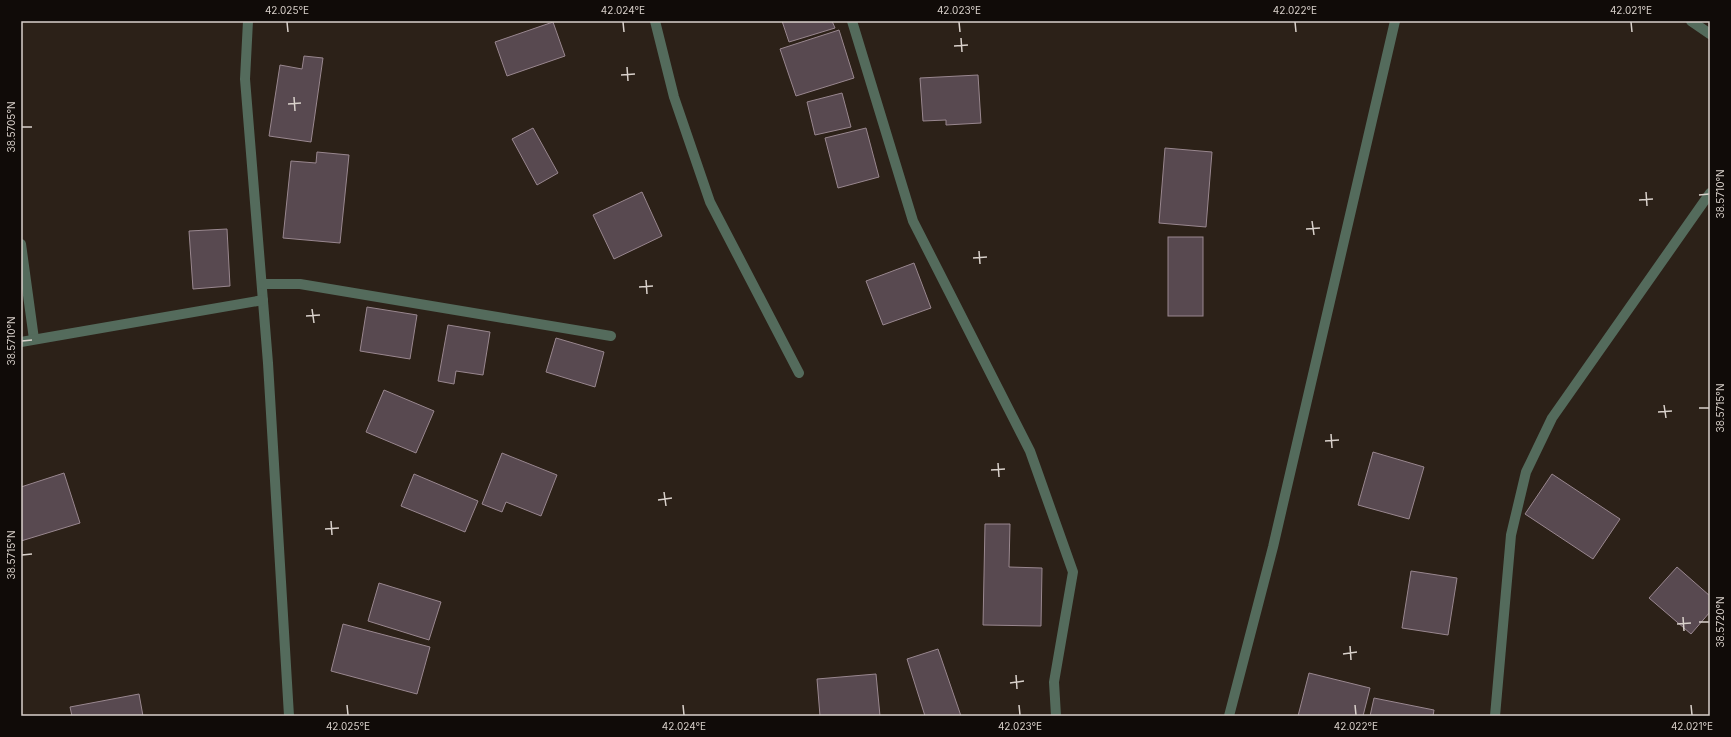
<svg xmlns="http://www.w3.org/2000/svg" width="1731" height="737" font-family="Inter,sans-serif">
<rect width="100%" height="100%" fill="#2c2118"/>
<g fill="#584950" stroke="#99878f">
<path d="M782,21H832L835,28L789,42Z"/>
<path d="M553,22L565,56L507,76L495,42Z"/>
<path d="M839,30L854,78L796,96L780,49Z"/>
<path d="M304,56L323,58L311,142L269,136L280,65L302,69Z"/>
<path d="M978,75L981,123L946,125V120L923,121L920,78Z"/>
<path d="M842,93L851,127L815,135L807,102Z"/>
<path d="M533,128L558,173L537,185L512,139Z"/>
<path d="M866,128L879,177L838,188L825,138Z"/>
<path d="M1165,148L1212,152L1206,227L1159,223Z"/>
<path d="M317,152L349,155L340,243L283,238L291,161L316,163Z"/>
<path d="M642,192L662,236L614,259L593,215Z"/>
<path d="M227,229L230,286L193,289L189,231Z"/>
<rect x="1168" y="237" width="35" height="79"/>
<path d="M914,263L931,308L883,325L866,281Z"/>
<path d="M367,307L417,315L410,359L360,351Z"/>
<path d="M448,325L490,332L483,375L456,371L454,384L438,381Z"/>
<path d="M556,338L604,352L595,387L546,372Z"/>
<path d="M384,390L434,411L416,453L366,432Z"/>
<path d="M1373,452L1424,467L1409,519L1358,505Z"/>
<path d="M502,453L557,475L541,516L506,502L502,512L482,504Z"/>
<path d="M64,473L80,523L21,541V487Z"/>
<path d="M414,474L478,501L465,532L401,506Z"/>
<path d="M1552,474L1620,519L1593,559L1525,514Z"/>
<path d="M985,524H1010L1009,567L1042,568L1041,626L983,625Z"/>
<path d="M1677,567L1710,596V612L1691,634L1649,598Z"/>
<path d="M1411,571L1457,578L1448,635L1402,628Z"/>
<path d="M379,583L441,602L429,640L368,621Z"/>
<path d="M343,624L430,647L417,694L331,671Z"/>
<path d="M938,649L961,716H925L907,659Z"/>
<path d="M1309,673L1370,688L1363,716H1298Z"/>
<path d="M876,674L880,716H820L817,679Z"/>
<path d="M139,694L143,716H72L70,707Z"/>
<path d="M1374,698L1434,710L1433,716H1370Z"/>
</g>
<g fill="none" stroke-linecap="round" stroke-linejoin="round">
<g stroke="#546b5c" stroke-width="10">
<path d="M248,21L245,79L268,363L289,716"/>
<path d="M655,21L674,97L710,202L799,373"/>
<path d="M852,21L913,221L1030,451L1073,572L1054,682L1056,716"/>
<path d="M1691,21L1710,34"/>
<path d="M21,244L34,339"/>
<path d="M262,284H300L611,336"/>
<path d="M21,342L263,300"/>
<path d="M1229,716L1273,547L1395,21"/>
<path d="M1495,716L1511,535L1526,472L1552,418L1710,193"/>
</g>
</g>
<path fill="none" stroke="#d9d1cb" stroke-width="1.5" d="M287,22L288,32M623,22L624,32M959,22L960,32M1295,22L1296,32M1631,22L1632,32M961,38L962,52M954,46L968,45M627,67L628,81M621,75L635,74M294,97L295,111M288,104L301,103M22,127H32M1646,192L1647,206M1699,195L1709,194M1639,200L1653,199M1312,221L1314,235M1306,229L1320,228M979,251L980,264M973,258L987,257M646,280L647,294M639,287L653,286M312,309L314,323M306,316L320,315M22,341L32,340M1664,405L1666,418M1699,408H1709M1658,412L1672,411M1331,434L1332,448M1325,441L1339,440M998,463L999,477M991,470L1005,469M664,492L666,506M658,500L672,498M331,521L332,535M325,529L339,528M22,555L32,554M1683,617L1684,631M1699,622H1709M1677,624L1691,623M1350,646L1351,660M1343,654L1357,652M1016,675L1017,689M1010,683L1024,681M347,705L348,715M683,705L684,715M1019,705L1020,715M1355,705L1356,715M1691,705L1692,715"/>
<rect width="1731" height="737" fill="none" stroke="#100b08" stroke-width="44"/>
<rect x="22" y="22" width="1687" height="693" fill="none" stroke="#d9d1cb" stroke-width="1.5"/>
<g font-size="10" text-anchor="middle" fill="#d9d1cb">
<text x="287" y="14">42.025°E</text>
<text x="623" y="14">42.024°E</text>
<text x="959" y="14">42.023°E</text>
<text x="1295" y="14">42.022°E</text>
<text x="1631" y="14">42.021°E</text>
<text transform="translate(11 127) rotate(-90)" y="4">38.5705°N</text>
<text transform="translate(1720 194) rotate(-90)" y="4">38.5710°N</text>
<text transform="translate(11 341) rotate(-90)" y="4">38.5710°N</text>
<text transform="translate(1720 408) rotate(-90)" y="4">38.5715°N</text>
<text transform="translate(11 555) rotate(-90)" y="4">38.5715°N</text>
<text transform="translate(1720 622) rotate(-90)" y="4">38.5720°N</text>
<text x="348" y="730">42.025°E</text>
<text x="684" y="730">42.024°E</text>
<text x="1020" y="730">42.023°E</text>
<text x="1356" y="730">42.022°E</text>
<text x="1692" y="730">42.021°E</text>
</g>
</svg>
